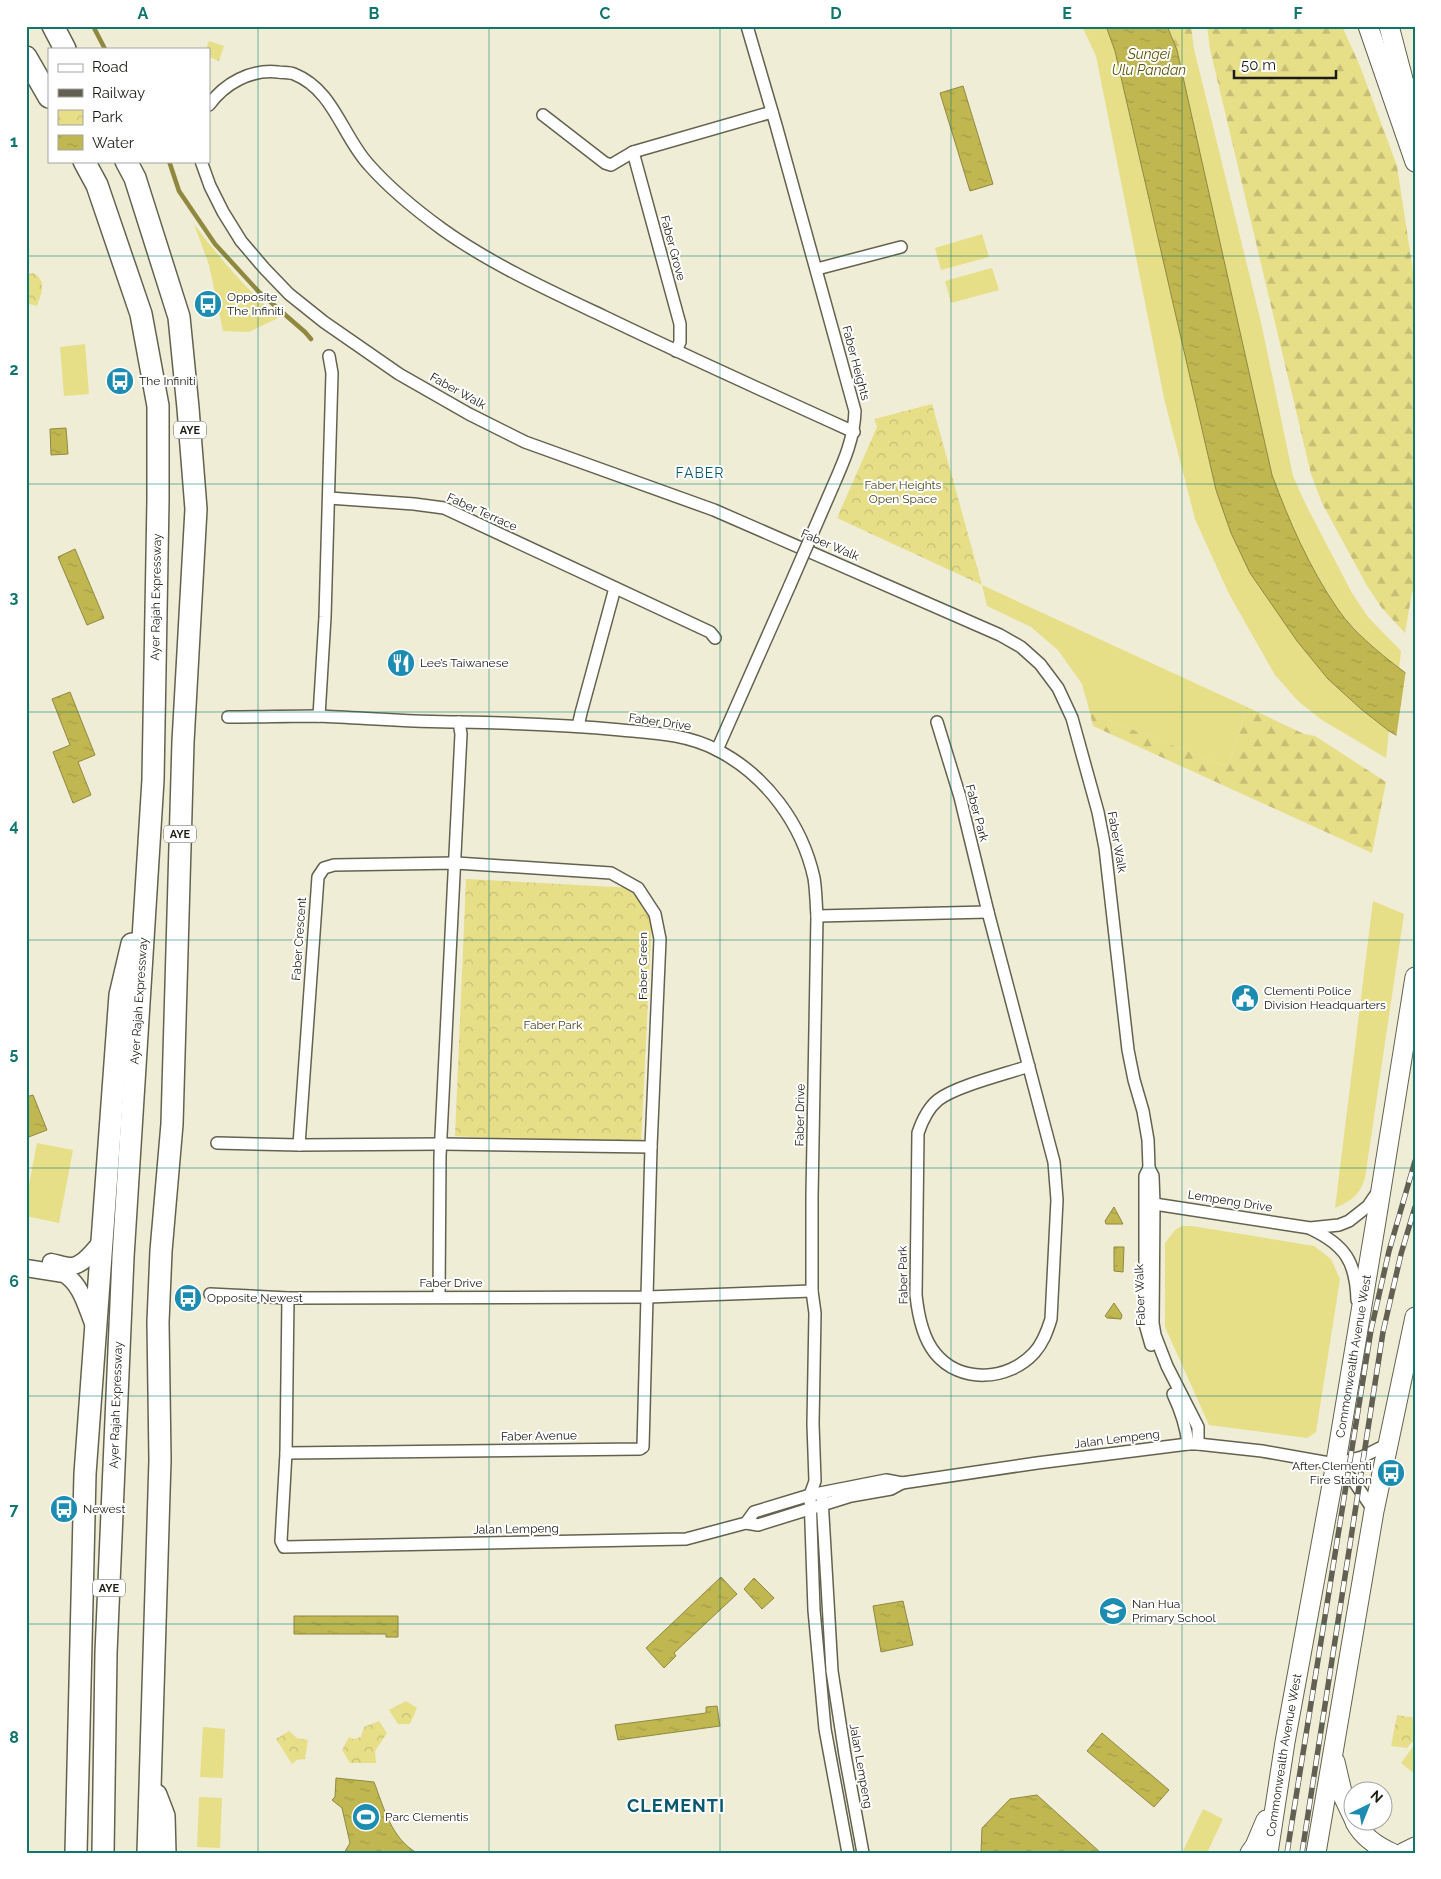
<svg xmlns="http://www.w3.org/2000/svg" width="1441" height="1879" font-family="Raleway,sans-serif">
<defs>
<pattern id="forest-firs" width="22" height="20" patternUnits="userSpaceOnUse" patternTransform="scale(1.25)"><rect width="22" height="20" fill="#e7de88"/><path d="M5 1l3.5 6h-7zM16 11l3.5 6h-7z" fill="#c6be74"/></pattern>
<pattern id="park-crowns" width="20" height="18" patternUnits="userSpaceOnUse" patternTransform="scale(1.25)"><rect width="20" height="18" fill="#e7de88"/><path d="M2 6a3 3 0 1 1 6 0M12 15a3 3 0 1 1 6 0" fill="none" stroke="#c6be74"/></pattern>
<pattern id="water-ripples" width="26" height="14" patternUnits="userSpaceOnUse" patternTransform="scale(1.25)"><rect width="26" height="14" fill="#c1b751"/><path d="M2 4q2-2 4 0t4 0M15 11q2-2 4 0t4 0" fill="none" stroke="#a59d46"/></pattern>
</defs>
<rect width="100%" height="100%" fill="#efedd6"/>
<g fill="#e7de88">
<path d="M1082,26H1106L1115,51L1216,490L1231,533L1251,573L1297,641L1328,679L1361,709L1389,731L1386,758L1322,720L1299,702L1275,675L1229,594L1195,519L1164,398L1096,56Z"/>
<path d="M1194,49L1261,322L1293,476L1305,503L1352,593L1368,617L1401,651L1399,669L1367,642L1337,609L1302,549L1285,512L1272,475L1177,50Z"/>
<path d="M194,224C219,258 247,289 278,318L249,332L223,331L209,265Z"/>
<path d="M982,234L989,257L941,270L935,248Z"/>
<path d="M992,268L999,290L951,303L945,281Z"/>
<path d="M85,344L89,394L64,396L60,347Z"/>
<path d="M982,585L1247,707L1228,767L1090,713L1082,684L1058,650L1031,627L987,606Z"/>
<path d="M1373,901L1404,914L1365,1178C1359,1196 1352,1200 1335,1208Z"/>
<path d="M37,1143L73,1150L59,1223L26,1216V1200Z"/>
<path d="M1182,1226H1192L1314,1246L1331,1259L1340,1279L1316,1432L1307,1438L1209,1425L1165,1327V1243L1175,1230Z"/>
<path d="M203,1727L225,1729L223,1778L200,1777Z"/>
<path d="M1415,1744V1774L1401,1763Z"/>
<path d="M199,1797L222,1798L220,1848L197,1847Z"/>
<path d="M1203,1809L1223,1819L1207,1853H1182Z"/>
</g>
<g fill="url(#forest-firs)">
<path d="M1167,26H1191L1194,49L1177,50Z"/>
<path d="M1207,26H1342L1360,66L1397,166L1415,284V593L1412,592L1405,633L1381,607L1366,584L1322,503L1311,474L1210,49Z"/>
<path d="M1247,707L1304,734L1315,736L1386,782L1372,853L1093,726L1090,713L1228,767Z"/>
</g>
<g fill="url(#park-crowns)">
<path d="M209,41L224,46L219,61L209,57V49H206Z"/>
<path d="M33,273C48,280 41,295 37,306L26,303V275Z"/>
<path d="M932,404L982,585L837,518L877,427L874,419Z"/>
<path d="M466,879L633,888L652,915L641,1146L455,1136Z"/>
<path d="M406,1701L417,1708L410,1724H398L389,1710Z"/>
<path d="M1397,1715L1415,1718V1739L1407,1748L1391,1746Z"/>
<path d="M379,1721L387,1733L375,1751L376,1763H350L342,1750L349,1737L353,1739L361,1737L364,1727Z"/>
<path d="M289,1731L297,1738L308,1740L305,1759L297,1760L292,1764L276,1739Z"/>
</g>
<g fill="url(#water-ripples)" stroke="#90883f">
<path d="M1106,26H1167L1177,50L1272,475C1289,521 1309,567 1337,608C1356,636 1388,660 1415,680V746L1389,731L1361,709L1328,679L1297,641L1250,573L1231,533L1216,490L1115,51Z"/>
<path d="M963,86L993,184L970,191L940,93Z"/>
<path d="M66,428L68,454L51,455L50,429Z"/>
<path d="M75,549L104,618L87,625L58,557Z"/>
<path d="M70,692L95,755L78,762L91,795L73,803L53,752L70,745L52,699Z"/>
<path d="M33,1095L47,1130L26,1138V1097Z"/>
<path d="M1114,1207L1123,1224H1106L1105,1221Z"/>
<path d="M1114,1247H1124L1123,1272L1114,1271Z"/>
<path d="M1114,1303L1122,1315L1121,1319L1107,1318L1105,1316Z"/>
<path d="M721,1577L737,1594L674,1653L676,1656L664,1668L646,1648Z"/>
<path d="M754,1578L774,1598L762,1609L744,1589Z"/>
<path d="M903,1601L913,1645L881,1652L873,1606Z"/>
<path d="M294,1616H398V1637H386V1634H294Z"/>
<path d="M717,1706L720,1726L618,1740L615,1725L706,1713V1707Z"/>
<path d="M1102,1733L1169,1790L1154,1807L1087,1751Z"/>
<path d="M336,1778L374,1782C384,1808 391,1838 417,1853H344L350,1843L342,1808L332,1800L335,1797Z"/>
<path d="M1037,1795L1101,1853H981L982,1828L1010,1799Z"/>
</g>
<path fill="#efedd6" d="M1406,670L1415,677V748L1396,738Z"/>
<g fill="none" stroke-linecap="round" stroke-linejoin="round">
<g stroke="#90883f" stroke-width="4.5">
<path d="M93,26L105,49"/>
<path d="M169,161L179,191L215,244L259,292L305,332L311,339"/>
</g>
<defs>
<g id="street">
<path d="M747,26L776,125L855,411C854,439 844,461 833,486"/>
<path d="M209,105C225,83 251,69 278,72C283,73 289,72 294,74C334,90 342,136 369,165C391,190 416,210 442,229C489,263 550,291 603,316C686,356 770,394 854,432"/>
<path d="M543,115L605,163L611,165L633,152L772,112"/>
<path d="M633,152L680,324V342L676,351"/>
<path d="M201,161L210,186L223,212L241,241L264,268L289,294L324,322L399,374L469,414L525,442L714,510L1000,635L1021,647L1040,664L1058,688L1072,718L1098,812L1105,848L1128,1050L1134,1080L1143,1111L1148,1140L1149,1168L1153,1176L1154,1204L1153,1323L1155,1335L1167,1366L1198,1427V1444"/>
<path d="M817,269L901,247"/>
<path d="M329,498L414,504L444,508L710,632L715,638"/>
<path d="M319,716L325,617L332,373L329,356"/>
<path d="M228,717C258,717 289,716 319,716C366,718 412,722 459,722C513,723 567,725 621,730C654,733 687,734 717,750C766,775 802,824 814,878C816,890 816,903 817,916L812,1196V1291L815,1313L813,1424L815,1481L810,1495L814,1610L825,1729L848,1853"/>
<path d="M937,722L960,797L988,912L1054,1162L1057,1200L1051,1319C1047,1332 1043,1343 1034,1353C1008,1381 960,1384 935,1353C922,1337 918,1314 916,1295L918,1133C922,1121 927,1109 938,1100C956,1086 1006,1074 1029,1066"/>
<path d="M578,726L581,713L615,588"/>
<path d="M717,750L790,585"/>
<path d="M817,916L988,912"/>
<path d="M217,1143L299,1145L442,1144L651,1147"/>
<path d="M1149,1168L1145,1176V1324L1151,1345"/>
<path d="M1148,1203L1310,1228L1339,1225L1349,1221L1368,1206L1377,1193"/>
<path d="M1311,1229C1345,1245 1356,1262 1357,1300"/>
<path d="M210,1294L288,1298L648,1297L812,1291"/>
<path d="M439,1297L440,1156L461,734L459,722"/>
<path d="M288,1298L286,1453L281,1541L284,1547L686,1539L746,1523L758,1525L851,1496L891,1489L902,1483"/>
<path d="M1173,1394C1181,1411 1186,1425 1188,1444"/>
<path d="M286,1453L640,1449L643,1447L651,1147L660,939L655,914L638,888L611,873L456,863L334,865L324,868L318,877L299,1145"/>
<path d="M1335,1464L1353,1480L1374,1511"/>
<path d="M822,1498L832,1671L845,1755L863,1853"/>
<path d="M746,1523L754,1512L810,1495L886,1480L902,1483L1037,1463L1188,1444H1198L1262,1451L1335,1464L1362,1457L1388,1444"/>
</g>
<g id="secondary">
<path d="M51,1262C57,1263 65,1266 71,1266C84,1266 95,1248 103,1240"/>
<path d="M26,1268L64,1274C82,1284 87,1310 95,1328"/>
</g>
<g id="primary">
<path d="M1368,26L1415,162"/>
<path d="M1389,26L1409,102L1415,136"/>
<path d="M1335,1762L1343,1796L1354,1819"/>
<path d="M1355,1822C1363,1837 1376,1846 1392,1853"/>
<path d="M1250,1853L1255,1846L1266,1820"/>
<path id="s1" d="M1268,1853L1285,1742L1334,1474L1376,1221L1415,977"/>
<path d="M1316,1853L1374,1511L1415,1317"/>
<path d="M1403,1853L1415,1847"/>
</g>
<g id="highway">
<path d="M53,26L65,49"/>
<path d="M26,57L49,97"/>
<path d="M84,161L97,185L141,314L158,406V500L153,780L123,1257L106,1653L103,1853"/>
<path d="M126,161L135,178L179,317L188,408L196,509L183,742L172,1124L161,1251L158,1322L160,1460L148,1853"/>
<path d="M156,1795L164,1816L165,1853"/>
<path d="M76,1853L85,1474L120,995L132,944"/>
</g>
</defs>
<use href="#street" stroke="#64624f" stroke-width="14"/>
<use href="#secondary" stroke="#64624f" stroke-width="19"/>
<use href="#primary" stroke="#64624f" stroke-width="21"/>
<use href="#highway" stroke="#64624f" stroke-width="24"/>
<use href="#street" stroke="#fff" stroke-width="11"/>
<use href="#secondary" stroke="#fff" stroke-width="16"/>
<use href="#primary" stroke="#fff" stroke-width="19"/>
<use href="#highway" stroke="#fff" stroke-width="21"/>
<defs>
<g id="rail">
<path d="M1287,1853L1371,1330L1389,1251L1415,1161"/>
<path d="M1302,1853L1383,1332L1401,1254L1415,1207"/>
</g>
</defs>
<use href="#rail" stroke="#626053" stroke-width="5.5"/>
<use href="#rail" stroke="#fff" stroke-width="4" stroke-dasharray="11" stroke-linecap="butt"/>
<defs>
<path id="street-bridge" d="M790,585L833,486"/>
</defs>
<use href="#street-bridge" stroke="#64624f" stroke-width="14" stroke-linecap="butt"/>
<use href="#street-bridge" stroke="#fff" stroke-width="11"/>
</g>
<path fill="none" stroke="#0f766e" stroke-width="1" stroke-opacity="0.55" d="M258,26V1853M489,26V1853M720,26V1853M951,26V1853M1182,26V1853M26,256H1415M26,484H1415M26,712H1415M26,940H1415M26,1168H1415M26,1396H1415M26,1624H1415"/>
<defs>
<symbol id="bus-disc" viewBox="-11 -11 22 22"><circle r="9.5" fill="#1d8cb1" stroke="#fff"/><path d="M-5-6H5V4H4V6H2V4H-2V6H-4V4H-5ZM-3.5-4V0h7V-4ZM-3.5 1.2v1.5H-2V1.2ZM2 1.2v1.5H3.5V1.2Z" fill="#fff"/></symbol>
<symbol id="restaurant-disc" viewBox="-11 -11 22 22"><circle r="9.5" fill="#1d8cb1" stroke="#fff"/><path d="M-5-6h1v4h1v-4h1v4h1v-4h1v5L-1.5 .5V6h-2V.5L-5-1ZM5-6V6H3V1.5H1.5Q1.5-4 5-6Z" fill="#fff"/></symbol>
<symbol id="civic-disc" viewBox="-11 -11 22 22"><circle r="9.5" fill="#1d8cb1" stroke="#fff"/><path d="M-.6-6.5H3V-4.5H.6V-3L4-1V1h2V6H-6V1h2V-1L-.6-3ZM-1.2 2.5V6h2.4V2.5Z" fill="#fff"/></symbol>
<symbol id="school-disc" viewBox="-11 -11 22 22"><circle r="9.5" fill="#1d8cb1" stroke="#fff"/><path d="M0-5L7-2L0 1L-7-2ZM-4 1L0 2.5L4 1V4Q0 6-4 4Z" fill="#fff"/></symbol>
<symbol id="stadium-disc" viewBox="-11 -11 22 22"><circle r="9.5" fill="#1d8cb1" stroke="#fff"/><path d="M0-5a6.5 5 0 1 0 0 10a6.5 5 0 1 0 0-10ZM-3.5-1.8h7v3.6h-7Z" fill="#fff"/></symbol>
</defs>
<g fill-rule="evenodd">
<use href="#bus-disc" x="192" y="288" width="32" height="32"/>
<use href="#bus-disc" x="104" y="365" width="32" height="32"/>
<use href="#restaurant-disc" x="385" y="647" width="32" height="32"/>
<use href="#civic-disc" x="1229" y="982" width="32" height="32"/>
<use href="#bus-disc" x="172" y="1282" width="32" height="32"/>
<use href="#bus-disc" x="1375" y="1457" width="32" height="32"/>
<use href="#bus-disc" x="48" y="1493" width="32" height="32"/>
<use href="#school-disc" x="1097" y="1595" width="32" height="32"/>
<use href="#stadium-disc" x="350" y="1801" width="32" height="32"/>
</g>
<g text-anchor="middle" dominant-baseline="central" stroke-width="4" stroke-linejoin="round" paint-order="stroke">
<g fill="#fff" stroke="#61605a" stroke-width="1">
<rect x="174" y="421.5" width="32" height="17" rx="4"/>
<rect x="164" y="825.5" width="32" height="17" rx="4"/>
<rect x="93" y="1579.5" width="32" height="17" rx="4"/>
</g>
<g font-size="11" font-weight="bold" fill="#1d1c14">
<text x="190" y="430">AYE</text>
<text x="180" y="834">AYE</text>
<text x="109" y="1588">AYE</text>
</g>
<g font-size="12" fill="#1d1c14" stroke="#fff">
<text transform="translate(673 248) rotate(75)">Faber Grove</text>
<text transform="translate(856 363) rotate(75)">Faber Heights</text>
<text transform="translate(458 391) rotate(29)">Faber Walk</text>
<text transform="translate(482 512) rotate(24)">Faber Terrace</text>
<text transform="translate(830 545) rotate(23)">Faber Walk</text>
<text transform="translate(156 597) rotate(-89)">Ayer Rajah Expressway</text>
<text transform="translate(660 722) rotate(8)">Faber Drive</text>
<text transform="translate(977 813) rotate(75)">Faber Park</text>
<text transform="translate(1117 842) rotate(80)">Faber Walk</text>
<text transform="translate(299 939) rotate(-86)">Faber Crescent</text>
<text transform="translate(643 966) rotate(-90)">Faber Green</text>
<text transform="translate(139 1001) rotate(-86)">Ayer Rajah Expressway</text>
<text transform="translate(800 1115) rotate(-89)">Faber Drive</text>
<text transform="translate(1230 1201) rotate(9)">Lempeng Drive</text>
<text transform="translate(903 1275) rotate(-91)">Faber Park</text>
<text x="451" y="1283">Faber Drive</text>
<text transform="translate(1140 1295) rotate(-92)">Faber Walk</text>
<text stroke="none"><textPath href="#s1" startOffset="504">Commonwealth Avenue West</textPath></text>
<text transform="translate(116 1405) rotate(-88)">Ayer Rajah Expressway</text>
<text transform="translate(539 1436) rotate(-1)">Faber Avenue</text>
<text transform="translate(1117 1439) rotate(-7)">Jalan Lempeng</text>
<text transform="translate(516 1529) rotate(-1)">Jalan Lempeng</text>
<text stroke="none"><textPath href="#s1" startOffset="99">Commonwealth Avenue West</textPath></text>
<text transform="translate(861 1766) rotate(80)">Jalan Lempeng</text>
</g>
<g font-size="12" fill="#1d1c14" stroke="#fff" text-anchor="start">
<text x="227" y="297">Opposite<tspan x="227" dy="14">The Infiniti</tspan></text>
<text x="139" y="381">The Infiniti</text>
<text x="420" y="663">Lee’s Taiwanese</text>
<text x="1264" y="991">Clementi Police<tspan x="1264" dy="14">Division Headquarters</tspan></text>
<text x="207" y="1298">Opposite Newest</text>
<text x="1372" y="1466" text-anchor="end">After Clementi<tspan x="1372" dy="14">Fire Station</tspan></text>
<text x="83" y="1509">Newest</text>
<text x="1132" y="1604">Nan Hua<tspan x="1132" dy="14">Primary School</tspan></text>
<text x="385" y="1817">Parc Clementis</text>
</g>
<g font-size="12" fill="#4c481d" stroke="#fff">
<text x="903" y="485">Faber Heights<tspan x="903" dy="14">Open Space</tspan></text>
<text x="553" y="1025">Faber Park</text>
</g>
<g font-size="14" font-style="italic" fill="#5b5300" stroke="#fff">
<text x="1149" y="54">Sungei<tspan x="1149" dy="16">Ulu Pandan</tspan></text>
</g>
<g font-size="14" letter-spacing="1" fill="#075871" stroke="#fff">
<text x="700" y="473">FABER</text>
</g>
<g font-size="18" font-weight="bold" letter-spacing="1" fill="#075871" stroke="#fff">
<text x="676" y="1805">CLEMENTI</text>
</g>
</g>
<rect width="1441" height="1879" fill="none" stroke="#ffffff" stroke-width="55"/>
<rect x="48" y="48" width="162" height="115" fill="#ffffff" stroke="#a5a4a1"/>
<rect x="58" y="64" width="25" height="8" fill="#ffffff" stroke="#a5a4a1"/>
<text x="92" y="72" font-size="15" fill="#1d1c14">Road</text>
<rect x="58" y="89" width="25" height="8" fill="#626053" stroke="#a5a4a1"/>
<text x="92" y="98" font-size="15" fill="#1d1c14">Railway</text>
<rect x="58" y="110" width="25" height="15" fill="url(#park-crowns)" stroke="#a5a4a1"/>
<text x="92" y="122" font-size="15" fill="#1d1c14">Park</text>
<rect x="58" y="135" width="25" height="15" fill="url(#water-ripples)" stroke="#a5a4a1"/>
<text x="92" y="148" font-size="15" fill="#1d1c14">Water</text>
<g transform="translate(1368 1806) rotate(43)"><circle r="24" fill="#ffffff" stroke="#a5a4a1"/>
<path d="M0-4L9 19L0 12L-9 19Z" fill="#1d8cb1"/>
<text y="-8" font-size="14" font-weight="bold" text-anchor="middle" fill="#1d1c14">N</text>
</g>
<path d="M1234 70v8h102v-8" fill="none" stroke="#1d1c14" stroke-width="2.5"/>
<text x="1241" y="70" font-size="15" fill="#1d1c14" stroke="#ffffff" stroke-width="4" paint-order="stroke">50 m</text>
<rect x="28" y="28" width="1386" height="1824" fill="none" stroke="#0f766e" stroke-width="2"/>
<g font-size="16" text-anchor="middle" font-weight="bold" fill="#0f766e">
<text x="143" y="19">A</text>
<text x="374" y="19">B</text>
<text x="605" y="19">C</text>
<text x="836" y="19">D</text>
<text x="1067" y="19">E</text>
<text x="1298" y="19">F</text>
<text x="14" y="147">1</text>
<text x="14" y="375">2</text>
<text x="14" y="603">3</text>
<text x="14" y="831">4</text>
<text x="14" y="1059">5</text>
<text x="14" y="1287">6</text>
<text x="14" y="1515">7</text>
<text x="14" y="1743">8</text>
</g>
</svg>
